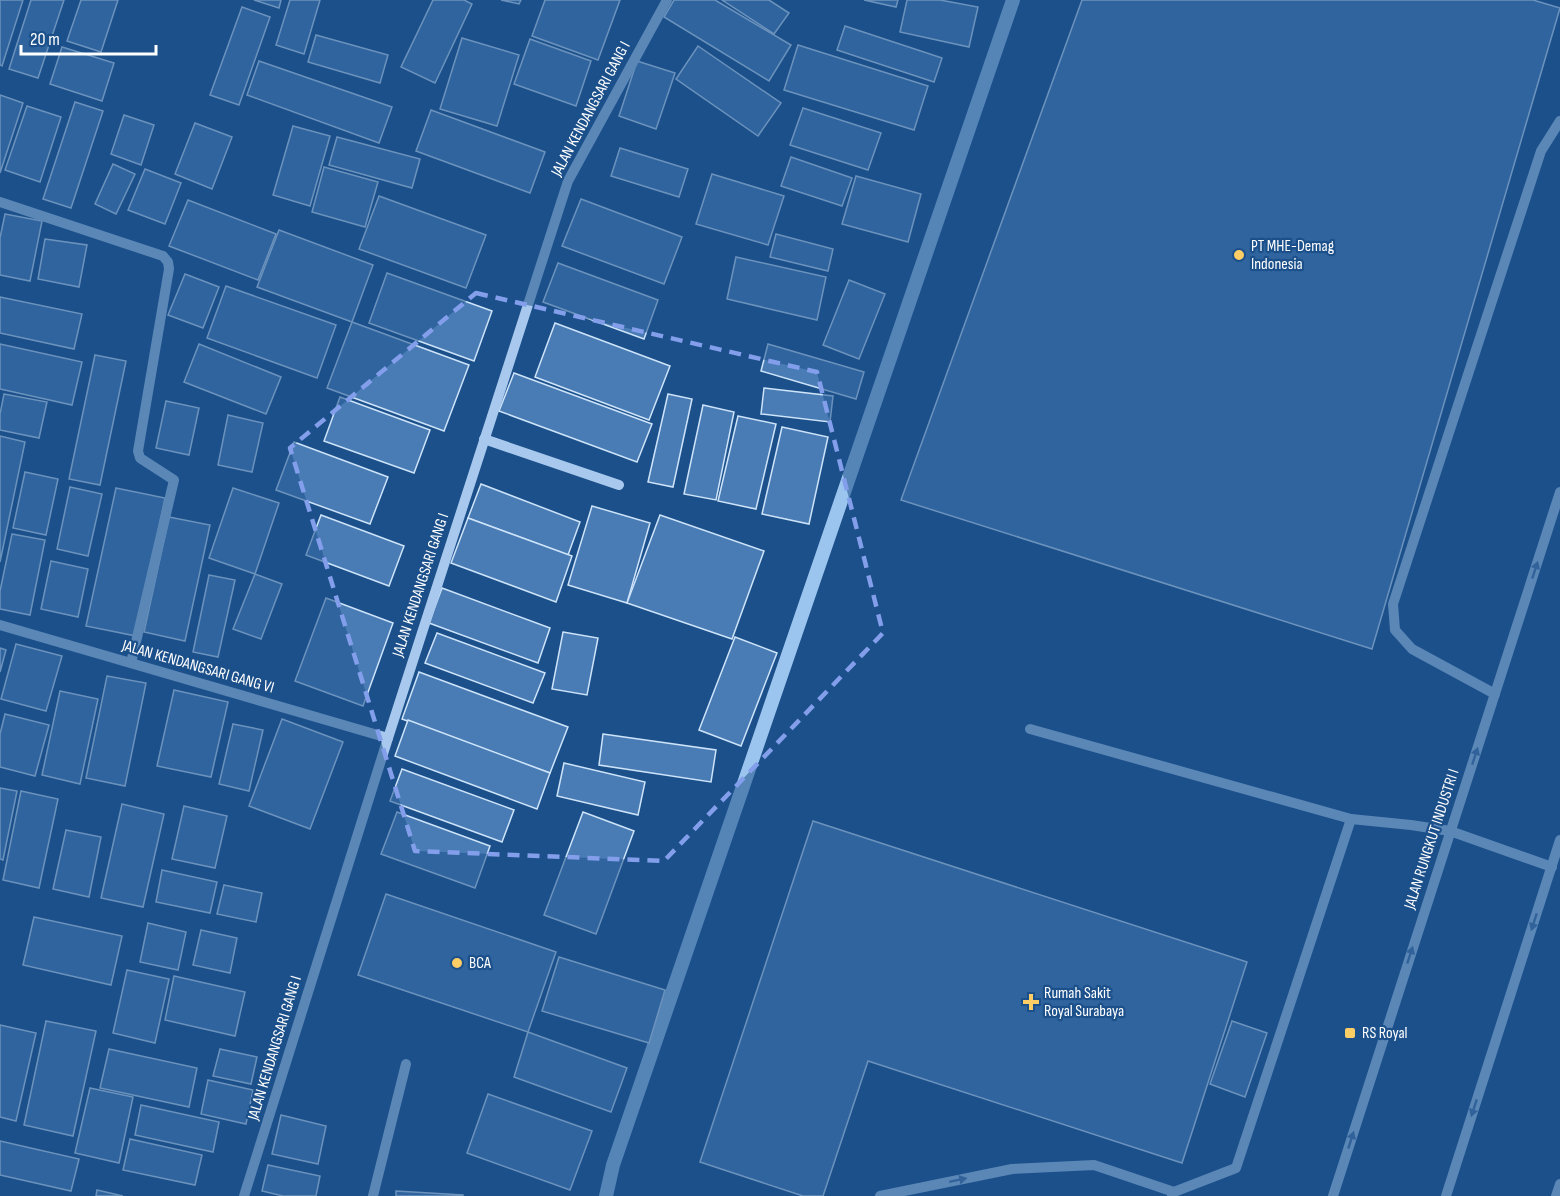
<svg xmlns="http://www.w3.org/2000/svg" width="1560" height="1196" font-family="'Sofia Sans Condensed',sans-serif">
<rect width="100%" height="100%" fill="#1c508b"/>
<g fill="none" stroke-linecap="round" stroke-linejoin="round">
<path stroke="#9bc4ee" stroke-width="14" d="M606,1196L613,1165L1013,0"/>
</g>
<g fill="#497cb5" stroke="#cde3f9" stroke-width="1.5">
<path d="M0,0H23L2,66L0,65Z"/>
<path d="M31,0H64L38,78L9,69Z"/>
<path d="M81,0H118L101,52L67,41Z"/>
<path d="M254,0H281L279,8Z"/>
<path d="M290,0H320L304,54L276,45Z"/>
<path d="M433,0H464L472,4L435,83L401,67Z"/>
<path d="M501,0H521L519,4Z"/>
<path d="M545,0H620L598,60L532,36Z"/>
<path d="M674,0H715L791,45L769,81L664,17Z"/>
<path d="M722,0H769L789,13L774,34Z"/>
<path d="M864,0H898L896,7Z"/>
<path d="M907,0H940L978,7L969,47L900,32Z"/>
<path d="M1082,0H1533L1560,8L1372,649L901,500Z"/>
<path d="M242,7L270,17L239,105L210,95Z"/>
<path d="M845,26L942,58L934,82L837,50Z"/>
<path d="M316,35L388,55L380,83L308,62Z"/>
<path d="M462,38L519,55L497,126L440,109Z"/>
<path d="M530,39L591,61L576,106L514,84Z"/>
<path d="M798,45L928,86L914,130L784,90Z"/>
<path d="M698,46L781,103L758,136L676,79Z"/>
<path d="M62,47L114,63L102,101L50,84Z"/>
<path d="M259,61L392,107L379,143L247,95Z"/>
<path d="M637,61L675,73L656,129L619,116Z"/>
<path d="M0,95L23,103L0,173Z"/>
<path d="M75,102L103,111L71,208L43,199Z"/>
<path d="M27,106L61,117L40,182L5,170Z"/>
<path d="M803,108L881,133L868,170L790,145Z"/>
<path d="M431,110L545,152L530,193L416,151Z"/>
<path d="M124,115L154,125L141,165L111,154Z"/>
<path d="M195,123L232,137L212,189L175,174Z"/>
<path d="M293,126L330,136L310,206L273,195Z"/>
<path d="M337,137L420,159L412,188L329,165Z"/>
<path d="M620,148L688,169L679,197L611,176Z"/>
<path d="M791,157L852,178L842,206L781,186Z"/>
<path d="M113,164L135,174L116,214L95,204Z"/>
<path d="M324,167L378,182L365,227L312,212Z"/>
<path d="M145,169L181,183L165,224L128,210Z"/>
<path d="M712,174L784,196L768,245L696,224Z"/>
<path d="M856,176L921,194L908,242L842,224Z"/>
<path d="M379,196L486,235L466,288L359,249Z"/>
<path d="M581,199L682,237L664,284L562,246Z"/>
<path d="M188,200L276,234L258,280L169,246Z"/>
<path d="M5,214L42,221L30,281L0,275V238Z"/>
<path d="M279,230L373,265L352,322L257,287Z"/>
<path d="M776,234L833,249L828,271L770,257Z"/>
<path d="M45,239L87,245L79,287L38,279Z"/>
<path d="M736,257L826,277L817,320L727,299Z"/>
<path d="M558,263L658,300L644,339L543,302Z"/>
<path d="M387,273L492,311L474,361L369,323Z"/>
<path d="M185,274L219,287L203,328L168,315Z"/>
<path d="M849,280L885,294L859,359L823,345Z"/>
<path d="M226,286L336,325L317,378L207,338Z"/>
<path d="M0,297L82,314L74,349L0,333Z"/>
<path d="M352,322L469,365L444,431L327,388Z"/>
<path d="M555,323L670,366L649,420L535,377Z"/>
<path d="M0,344L82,362L72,405L0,389Z"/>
<path d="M199,344L281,377L266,414L184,382Z"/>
<path d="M768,344L864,372L856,399L761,371Z"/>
<path d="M95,355L126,361L100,485L69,479Z"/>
<path d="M514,373L652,424L637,462L499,411Z"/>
<path d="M764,388L833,396L830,422L761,414Z"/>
<path d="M4,394L47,402L39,438L0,430V414Z"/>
<path d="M668,394L692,399L673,487L648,482Z"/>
<path d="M340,397L430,430L414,473L324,441Z"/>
<path d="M166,401L199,408L189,455L156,448Z"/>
<path d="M703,405L734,412L716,500L684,494Z"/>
<path d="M228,415L263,423L252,472L218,465Z"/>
<path d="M738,416L776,424L756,509L718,501Z"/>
<path d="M782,427L828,437L809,524L762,514Z"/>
<path d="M0,436L25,442L0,562Z"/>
<path d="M294,442L388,477L370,524L276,490Z"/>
<path d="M25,472L58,479L46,535L13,528Z"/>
<path d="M481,484L580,522L568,555L468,518Z"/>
<path d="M70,487L102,494L88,556L57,549Z"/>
<path d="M116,488L165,498L136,636L86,626Z"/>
<path d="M233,488L279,503L255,574L209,558Z"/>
<path d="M592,506L650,523L627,603L568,585Z"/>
<path d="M321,515L404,546L389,586L306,555Z"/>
<path d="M660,515L764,551L732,639L627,603Z"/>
<path d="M169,517L210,525L185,641L144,632Z"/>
<path d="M468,518L572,556L556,602L451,563Z"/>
<path d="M12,534L45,540L30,615L0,609V591Z"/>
<path d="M51,561L88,569L78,617L41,609Z"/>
<path d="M255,574L282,584L261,639L233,629Z"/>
<path d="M209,575L235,580L218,657L193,652Z"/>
<path d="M442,588L550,628L538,663L429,623Z"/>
<path d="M326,598L393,623L363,706L295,681Z"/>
<path d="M563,632L598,638L587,695L552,689Z"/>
<path d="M437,633L545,673L533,703L425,663Z"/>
<path d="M735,637L777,653L741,746L699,730Z"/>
<path d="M16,644L62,656L46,711L1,699Z"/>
<path d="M0,648L6,650L0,672Z"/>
<path d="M419,672L568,727L550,773L402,719Z"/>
<path d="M107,676L146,683L125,786L86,778Z"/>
<path d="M174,690L228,702L211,777L157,766Z"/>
<path d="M60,691L98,699L80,784L42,775Z"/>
<path d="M5,714L49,725L35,776L0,767V734Z"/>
<path d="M282,719L343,742L310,829L249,806Z"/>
<path d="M408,720L550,773L537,809L395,756Z"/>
<path d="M233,724L263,730L249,791L219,784Z"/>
<path d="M603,734L716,750L711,782L599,765Z"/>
<path d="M564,763L645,782L638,815L557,796Z"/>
<path d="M402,769L514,810L502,842L390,801Z"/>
<path d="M0,788L17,791L3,860L0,859Z"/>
<path d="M21,791L58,799L39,888L3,880Z"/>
<path d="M122,804L164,814L143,907L101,898Z"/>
<path d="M184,806L227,816L215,868L172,859Z"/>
<path d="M397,812L490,846L475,888L381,854Z"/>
<path d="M583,812L634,831L596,934L544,915Z"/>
<path d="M813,821L1247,962L1182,1163L868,1061L823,1196H803L700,1162Z"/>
<path d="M66,830L101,837L89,897L53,889Z"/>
<path d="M162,870L217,882L210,913L156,902Z"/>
<path d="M224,885L262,893L256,922L217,914Z"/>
<path d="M386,894L556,952L528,1032L358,975Z"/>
<path d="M34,917L122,936L111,985L23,965Z"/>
<path d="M148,923L186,932L178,970L140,962Z"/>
<path d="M201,930L237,938L230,973L193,965Z"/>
<path d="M559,957L665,990L649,1043L542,1011Z"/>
<path d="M127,970L169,979L155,1043L113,1033Z"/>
<path d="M174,976L245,992L235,1036L165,1020Z"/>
<path d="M46,1021L96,1031L73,1136L24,1125Z"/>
<path d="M1232,1021L1267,1033L1245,1097L1210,1084Z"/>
<path d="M0,1025L36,1033L16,1121L0,1117Z"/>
<path d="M528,1032L627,1068L611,1112L514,1077Z"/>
<path d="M109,1049L197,1068L189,1107L100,1088Z"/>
<path d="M220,1049L257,1057L251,1084L213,1076Z"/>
<path d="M208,1080L253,1090L246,1124L201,1114Z"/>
<path d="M90,1088L133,1097L119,1163L75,1153Z"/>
<path d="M488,1094L592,1131L570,1190L467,1153Z"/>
<path d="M141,1105L219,1122L213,1152L135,1135Z"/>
<path d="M281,1115L326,1126L318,1164L272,1154Z"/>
<path d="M130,1139L202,1155L195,1185L123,1170Z"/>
<path d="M0,1141L79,1159L71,1191L0,1175Z"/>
<path d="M268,1165L320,1176L316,1196H283L262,1191Z"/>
<path d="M97,1190L123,1196H96Z"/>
<path d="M396,1191L463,1195V1196H396Z"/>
</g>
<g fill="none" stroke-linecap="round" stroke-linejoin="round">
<g stroke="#a8c9ed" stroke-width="10">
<path d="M0,202L163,256L168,262L169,269L138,451L140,458L174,480L131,663"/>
<path d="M484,439L619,485"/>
<path d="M0,625L388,738"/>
<path d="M1495,694L1412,649L1395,630L1393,604L1541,151L1560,121"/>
<path d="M1030,729L1351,819"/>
<path d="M244,1196L388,738L568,181L667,0"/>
<path d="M373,1196L406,1064"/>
<path d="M880,1196L1012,1169L1094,1165L1174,1192"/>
<path d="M1172,1196L1174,1192L1236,1168L1351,819L1411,825L1450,831L1552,867"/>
<path d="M1333,1196L1560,492"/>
<path d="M1446,1196L1560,840"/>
<path d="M1556,1196L1560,1184"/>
</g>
</g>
<defs><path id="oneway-solid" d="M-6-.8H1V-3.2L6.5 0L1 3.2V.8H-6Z" transform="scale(1.5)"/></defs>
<g fill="#4d7aad">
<use href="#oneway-solid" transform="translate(1535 570) rotate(-72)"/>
<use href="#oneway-solid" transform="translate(1475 756) rotate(-72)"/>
<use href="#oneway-solid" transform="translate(1534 922) rotate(108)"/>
<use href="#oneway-solid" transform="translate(1410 955) rotate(-72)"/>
<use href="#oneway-solid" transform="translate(1474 1108) rotate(108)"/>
<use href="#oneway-solid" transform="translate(1351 1140) rotate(-72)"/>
<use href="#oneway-solid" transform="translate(958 1180) rotate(-12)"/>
</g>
<path d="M0 0H1560V1196H0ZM476,293L817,372L883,633L664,861L415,851L290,448Z" fill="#1c508b" fill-opacity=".55" fill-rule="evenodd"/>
<path fill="none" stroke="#839eea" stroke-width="4.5" stroke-dasharray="12 8" stroke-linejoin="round" d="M476,293L817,372L883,633L664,861L415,851L290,448Z"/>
<g fill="#fdcd66" stroke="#1c508b" stroke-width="2">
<circle cx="1239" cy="255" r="6"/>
<circle cx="457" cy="963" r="6"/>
<path d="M1028 993h6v6h6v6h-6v6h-6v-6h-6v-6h6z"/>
<rect x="1344" y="1027" width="12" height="12" rx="3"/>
</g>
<g text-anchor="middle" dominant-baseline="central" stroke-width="4.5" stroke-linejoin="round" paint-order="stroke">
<g font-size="16" fill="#fff" stroke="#1c508b">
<text transform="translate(591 109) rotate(-62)">JALAN KENDANGSARI GANG I</text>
<text transform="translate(421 585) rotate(-72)">JALAN KENDANGSARI GANG I</text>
<text transform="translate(198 667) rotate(16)">JALAN KENDANGSARI GANG VI</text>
<text transform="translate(1432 839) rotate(-72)">JALAN RUNGKUT INDUSTRI I</text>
<text transform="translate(275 1048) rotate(-73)">JALAN KENDANGSARI GANG I</text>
</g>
<g font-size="16" fill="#fff" stroke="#1c508b" text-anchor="start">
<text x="1251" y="246">PT MHE-Demag<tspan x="1251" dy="18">Indonesia</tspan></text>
<text x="469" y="963">BCA</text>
<text x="1044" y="993">Rumah Sakit<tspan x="1044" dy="18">Royal Surabaya</tspan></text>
<text x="1362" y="1033">RS Royal</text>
</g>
</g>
<path d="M21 45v9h135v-9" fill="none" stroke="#ffffff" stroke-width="3"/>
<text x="30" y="45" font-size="18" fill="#ffffff" stroke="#1c508b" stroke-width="4.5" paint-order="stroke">20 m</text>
</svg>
